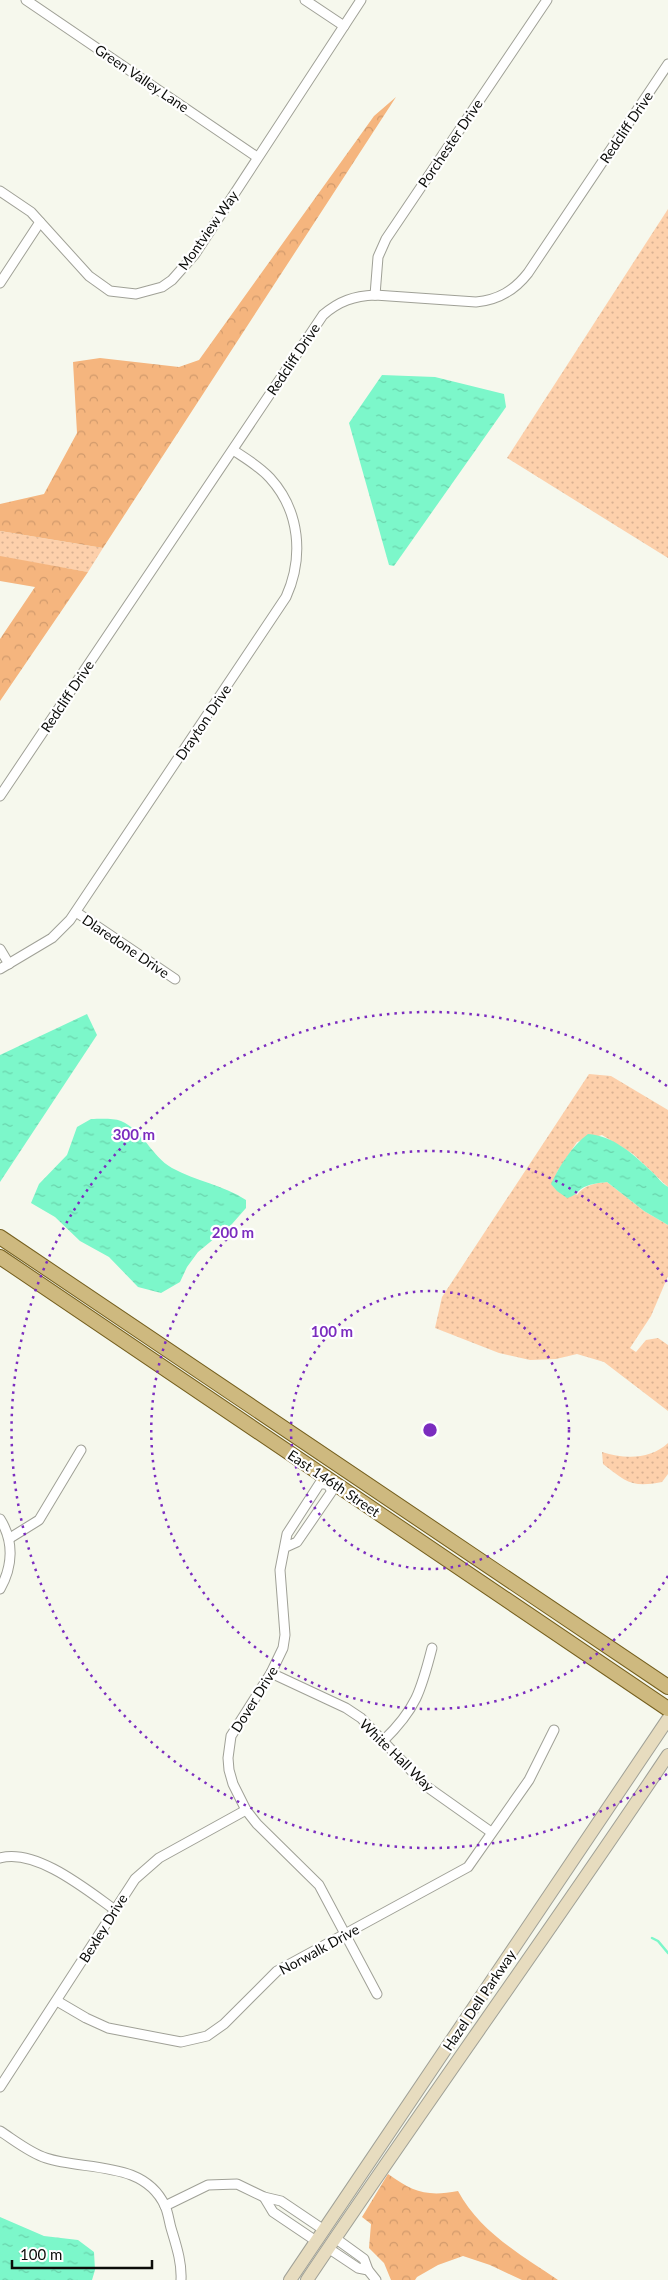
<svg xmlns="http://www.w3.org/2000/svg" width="668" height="2280" font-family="Lato,sans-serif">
<defs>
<pattern id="grass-dots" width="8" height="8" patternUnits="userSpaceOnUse" patternTransform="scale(1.25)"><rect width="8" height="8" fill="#fdd0ab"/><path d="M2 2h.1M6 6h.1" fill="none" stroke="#d8b192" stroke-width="1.8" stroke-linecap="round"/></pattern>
<pattern id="forest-crowns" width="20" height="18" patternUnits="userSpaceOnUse" patternTransform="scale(1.25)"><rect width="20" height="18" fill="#f5b57e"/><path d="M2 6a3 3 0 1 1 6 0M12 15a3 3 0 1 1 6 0" fill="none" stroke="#d19a6c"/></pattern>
<pattern id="water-ripples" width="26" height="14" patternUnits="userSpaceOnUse" patternTransform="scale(1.25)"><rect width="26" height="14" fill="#7cf7ca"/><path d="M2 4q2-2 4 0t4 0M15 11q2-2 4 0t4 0" fill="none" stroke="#6ad3ac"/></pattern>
</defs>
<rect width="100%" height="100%" fill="#f6f8ed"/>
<g fill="url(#grass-dots)">
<path d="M668,209V558L507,458Z"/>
<path d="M0,531L103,548L88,572L0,557Z"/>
<path d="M589,1074L611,1076L668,1110V1187L633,1154L602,1135L577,1142L557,1172L577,1195C584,1185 595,1183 607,1182L644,1211L668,1225V1276L651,1316L630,1348L636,1352L646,1340L658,1338L668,1345V1411L604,1362L577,1354L556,1359L530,1360L499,1353L435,1328L442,1297Z"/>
<path d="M668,1443V1474L662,1482C632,1488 626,1482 603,1464L602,1452C624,1459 650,1460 668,1443Z"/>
</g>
<g fill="url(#forest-crowns)">
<path d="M396,97L103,548L0,531V504L44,494L77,433L73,362L100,358L179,367L199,360L374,116Z"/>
<path d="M0,556L88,572L0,701V639L35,587L0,581Z"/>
<path d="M388,2174C413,2192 427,2197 458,2191C480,2232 521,2255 558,2280H522L490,2265L463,2256L438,2265L417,2277L415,2280H391L384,2263L369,2248L371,2224L362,2217Z"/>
</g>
<g fill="url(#water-ripples)">
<path d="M382,375L435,377L504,394L506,407L394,566L389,565L349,423Z"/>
<path d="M87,1014L97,1035L0,1182V1055Z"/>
<path d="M91,1119C100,1119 113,1118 121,1121C144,1131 151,1156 172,1168C196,1181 223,1185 246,1200V1208L232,1224L198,1252L187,1267L180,1282L161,1293L138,1287L109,1257L80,1241L55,1217L31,1203L39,1184L67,1155L77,1127Z"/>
<path d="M588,1134C614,1136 633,1154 651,1171C657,1176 661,1183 668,1187V1225L644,1211L607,1182C599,1183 588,1184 581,1189C576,1193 575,1196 567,1198L557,1191L551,1184C560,1165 572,1146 588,1134Z"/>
<path d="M0,2217L44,2236L78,2240L94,2252L95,2270L92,2280H0Z"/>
</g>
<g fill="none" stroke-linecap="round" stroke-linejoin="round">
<path stroke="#7cf7ca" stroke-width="2.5" d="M652,1938L658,1941L668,1953"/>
<defs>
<g id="minor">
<path d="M26,0L257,157"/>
<path d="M305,0L344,26"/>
<path d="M0,191L31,212L89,276L110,291L136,294L162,287L172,280L195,254L361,0"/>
<path d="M0,283L40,222"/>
<path d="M375,295L378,257L386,239L547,0"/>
<path d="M0,796L323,315C339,301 354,296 375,295L476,302C498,300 514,291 528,273L668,64"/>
<path d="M76,912L175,979"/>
<path d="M0,949L9,964"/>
<path d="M0,969L52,938L70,920L286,597C304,557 300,511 270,478C259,466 245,458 233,450"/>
<path d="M0,1519C14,1541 13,1566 0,1589"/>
<path d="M10,1538L39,1520L81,1450"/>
<path d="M286,1547L297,1542L332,1491L328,1485L320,1483L287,1534L280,1570L285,1635L283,1648L271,1673L231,1736L228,1758L229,1770L233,1784L246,1810L257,1824L319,1885L377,1994"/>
<path d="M271,1673L346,1708L361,1718L426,1786L491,1832"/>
<path d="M383,1741C416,1709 421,1691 432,1648"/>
<path d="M0,1858C36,1848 87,1890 115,1910"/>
<path d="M57,2001L86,2018L108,2028L181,2042L207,2036L224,2024L277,1971L468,1867L529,1780L554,1730"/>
<path d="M0,2087L135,1879L159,1858L246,1810"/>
<path d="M0,2131C14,2140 30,2153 46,2158C85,2171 144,2160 165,2206C168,2212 169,2221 171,2228C176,2245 182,2262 181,2280"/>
<path d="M264,2197L273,2212L316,2241"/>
<path d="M165,2206L208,2185L237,2184L264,2197L281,2201L324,2230"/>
<path d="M335,2238L364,2259L368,2270L376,2280"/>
<path d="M328,2248L358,2268L368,2270"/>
</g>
<g id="secondary">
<path d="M290,2280L668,1719"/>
<path d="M307,2280C425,2104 550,1932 668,1755"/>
</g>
<g id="primary">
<path d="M0,1237L668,1687"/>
<path d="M0,1257L668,1709"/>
</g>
</defs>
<use href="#minor" stroke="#a0a197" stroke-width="11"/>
<use href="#secondary" stroke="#a0a197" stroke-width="14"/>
<use href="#primary" stroke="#755f1e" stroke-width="16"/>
<use href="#minor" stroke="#fff" stroke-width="9"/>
<use href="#secondary" stroke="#e7dcbf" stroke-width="12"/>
<use href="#primary" stroke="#ceb97f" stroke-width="14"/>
</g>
<g fill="none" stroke="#7b2cbf" stroke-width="2.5" stroke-dasharray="2.5 5">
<circle cx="430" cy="1430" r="139"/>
<path d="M668 1576A279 279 0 1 1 668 1284"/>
<path d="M667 1774A418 418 0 1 1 667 1086"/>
</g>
<g text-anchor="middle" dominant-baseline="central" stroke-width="4.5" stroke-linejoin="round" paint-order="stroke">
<g font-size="14" fill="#0b0c09" stroke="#fff">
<text transform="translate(142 78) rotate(34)">Green Valley Lane</text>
<text transform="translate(626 127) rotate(-56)">Redcliff Drive</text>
<text transform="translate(450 143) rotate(-56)">Porchester Drive</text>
<text transform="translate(208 230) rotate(-55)">Montview Way</text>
<text transform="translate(293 359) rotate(-56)">Redcliff Drive</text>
<text transform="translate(67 696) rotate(-56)">Redcliff Drive</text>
<text transform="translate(203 722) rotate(-56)">Drayton Drive</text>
<text transform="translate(126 946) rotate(34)">Dlaredone Drive</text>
<text transform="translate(334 1483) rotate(34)">East 146th Street</text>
<text transform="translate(254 1699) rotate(-58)">Dover Drive</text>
<text transform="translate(397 1755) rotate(44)">White Hall Way</text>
<text transform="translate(103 1928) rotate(-58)">Bexley Drive</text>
<text transform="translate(319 1949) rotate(-29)">Norwalk Drive</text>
<text transform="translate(479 2000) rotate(-56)">Hazel Dell Parkway</text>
</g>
</g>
<circle cx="430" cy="1430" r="8" fill="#7b2cbf" stroke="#fff" stroke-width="2.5"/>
<g font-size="15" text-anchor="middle" font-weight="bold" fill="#7b2cbf" stroke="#fff" stroke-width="4.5" stroke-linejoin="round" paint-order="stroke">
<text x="134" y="1140">300 m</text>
<text x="233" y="1238">200 m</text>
<text x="332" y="1337">100 m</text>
</g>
<path d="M12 2260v8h140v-8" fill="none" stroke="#0b0c09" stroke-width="2.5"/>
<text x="20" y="2260" font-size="15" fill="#0b0c09" stroke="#ffffff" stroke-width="4" paint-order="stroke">100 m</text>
</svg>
